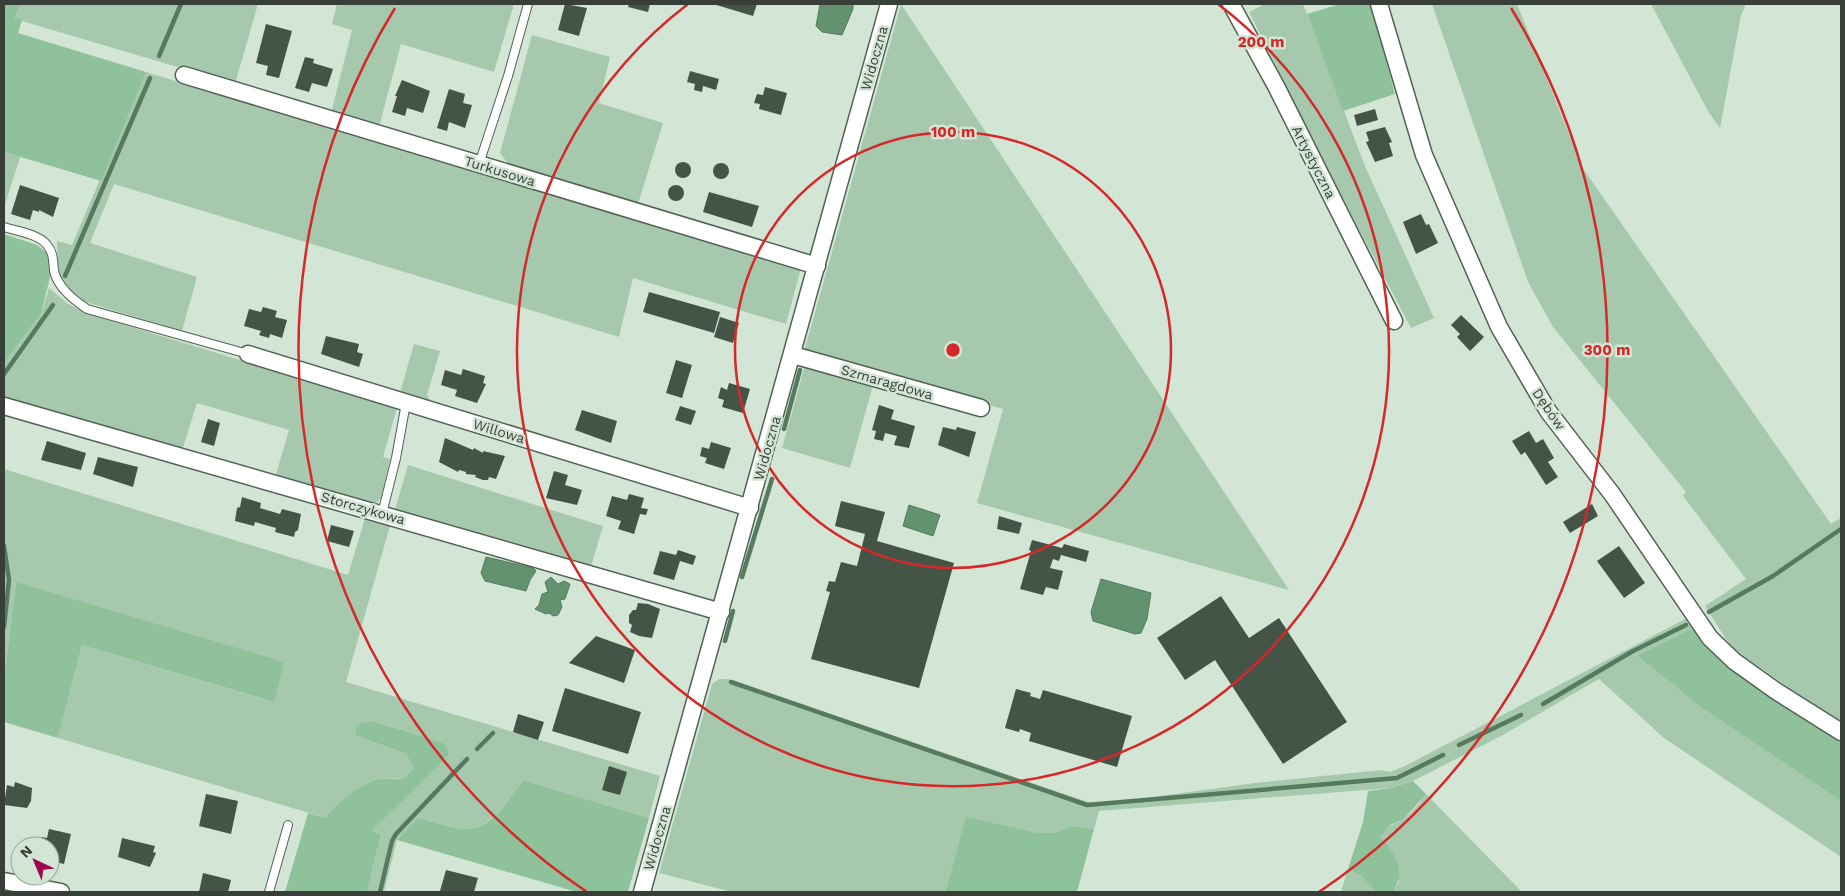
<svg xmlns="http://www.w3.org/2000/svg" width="1845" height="896" font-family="'Work Sans',sans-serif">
<rect width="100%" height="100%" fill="#d3e6d6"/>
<g fill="#a6c9ad">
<path d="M21,4H258L235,84L15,19Z"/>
<path d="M337,4H514L494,72L401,44L379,127L331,113L352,30L332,24Z"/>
<path d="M901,4L1289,590L977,503L1003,409L804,352Z"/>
<path d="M1265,4H1303L1365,166L1434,318L1411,328L1326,167L1249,12Z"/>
<path d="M1432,4H1517L1582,167L1831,524L1841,518V725L1731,647L1705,606L1746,579L1683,496L1686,492L1553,327L1528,282Z"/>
<path d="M1651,4H1746L1741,15L1720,128L1709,113Z"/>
<path d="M532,35L610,57L599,103L663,123L638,204L509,165L500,153Z"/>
<path d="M146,72L801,268L786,324L633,278L619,337L114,184L90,243L197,277L182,331L85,302L69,291L58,272L57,241L72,245Z"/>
<path d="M4,152L20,157L4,208Z"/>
<path d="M49,288L67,303L83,312L397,408L383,457L390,459L381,498L376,503L367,504L275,478L289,430L197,403L182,451L4,399V363L41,314Z"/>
<path d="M414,344L440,351L427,395L433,405L399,396Z"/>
<path d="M805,365L873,385L850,468L782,448Z"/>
<path d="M408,465L603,526L590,570L394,513Z"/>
<path d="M4,469L348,575L366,515L391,522L346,682L660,776L649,818L523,780C508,799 495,825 469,829C457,830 431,821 418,818L397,840L384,892H367L381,834L372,831L449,755L438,741L372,721L361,723L355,735L406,754L414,768L404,778L380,779L326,818L58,738L82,645L273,702L16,582L4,678Z"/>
<path d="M1687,618L1695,627L1638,657L1702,708L1841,801V857L1664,738L1599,679L1501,736L1413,781L1391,788L1099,811L1094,829L1071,826L1054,833H1038L966,818L945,892H732L659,873L712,684L719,679H728L1088,802L1101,804L1255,783L1381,770L1390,772L1405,766Z"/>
<path d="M1426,794L1522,892H1393L1399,882L1380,837C1383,827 1393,825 1401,821C1411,815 1419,803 1426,794Z"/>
<path d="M1348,869L1360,875L1376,892H1341Z"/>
</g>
<g fill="#8fc29a">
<path d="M4,4H21L15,18L22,20L18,33L146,72L101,181L4,152Z"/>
<path d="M1340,4H1371L1395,94L1343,111L1307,14Z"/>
<path d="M4,234L37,245L47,253L51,273L41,314L4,363Z"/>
<path d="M16,582L284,662L274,702L82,645L58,738L4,722V678Z"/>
<path d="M1695,627L1841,738V801L1702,708L1637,656Z"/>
<path d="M372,721L438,741L446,745L449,755L372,831L381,834L367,892H285L308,813L326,818C336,803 362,783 380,779C388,778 396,780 404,778L414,768L406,754L355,735L356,728L361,723Z"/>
<path d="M523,780L649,818L628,892H577L397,840L418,818C431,821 457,830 469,829C495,826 508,799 523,780Z"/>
<path d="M1413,781L1426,794L1403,820L1390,825L1380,837C1395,854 1407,870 1393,892H1376L1360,875L1348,869L1363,822L1368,791L1391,788Z"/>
<path d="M966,817L1038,833H1054L1071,826L1094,829L1077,892H945Z"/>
</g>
<g fill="#62936e" stroke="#557a5e">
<path d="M820,4H853V9L842,35L822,32L816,26Z"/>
<path d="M909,505L940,515L933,536L903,526Z"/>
<path d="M486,557L533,568L536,571L530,580L526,591L485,581L481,573Z"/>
<path d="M551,577L558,584L564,581L570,584L565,599L560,600L562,607L558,615L553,616L549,613L546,614L535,609L539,605L542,594L548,592L545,582Z"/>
<path d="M1101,579L1151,593L1147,619L1141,633L1135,634L1093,621L1091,612Z"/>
</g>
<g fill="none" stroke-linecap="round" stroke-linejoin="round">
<g stroke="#557a5e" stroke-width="4.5">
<path d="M159,56L181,4"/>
<path d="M65,276L150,78"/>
<path d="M4,374L53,305"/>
<path d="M784,429L800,370"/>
<path d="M4,546L9,580L4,627"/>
<path d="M742,577L772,479"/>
<path d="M1709,612L1773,576L1841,529"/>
<path d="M725,641L733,611"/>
<path d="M731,682L1087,805L1397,778L1443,755"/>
<path d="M1543,704L1633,651L1686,625"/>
<path d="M1459,745L1521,715"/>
<path d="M477,749L493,733"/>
<path d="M380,892L392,841L396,834L467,759"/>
</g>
</g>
<g fill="#445447">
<path d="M565,4L587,8L579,36L558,30Z"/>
<path d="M629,4H650L648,12L628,7Z"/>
<path d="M713,4H757L753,16Z"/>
<path d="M266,24L292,31L279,78L266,75L268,66L256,63Z"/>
<path d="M305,57L314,59L313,63L333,69L327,87L312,83L309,92L295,88Z"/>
<path d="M690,71L719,79L716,90L703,86L702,92L694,90L695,84L687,82Z"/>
<path d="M402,80L430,91L423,113L407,108L405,116L392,112L397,96H395Z"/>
<path d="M765,87L787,93L781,115L759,109L760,104L754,103L757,94L763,95Z"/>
<path d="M449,89L465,94L463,103L472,105L465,128L449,122L447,131L437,128Z"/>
<path d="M1375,109L1378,120L1357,126L1354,115Z"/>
<path d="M1385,127L1392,142L1389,143L1393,156L1375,162L1366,142L1369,141L1366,132Z"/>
<circle cx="683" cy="170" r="8"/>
<circle cx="721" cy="171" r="8"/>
<circle cx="676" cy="193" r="8"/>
<path d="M20,185L59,198L53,217L39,210V212L33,210L30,220L11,214Z"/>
<path d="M709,192L759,206L752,227L703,212Z"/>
<path d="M1421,214L1426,225L1429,224L1438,243L1416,254L1403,222Z"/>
<path d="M649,292L720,312L714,333L643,312Z"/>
<path d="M263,307L277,311L275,317L287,320L282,338L270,334L269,338L259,335L261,331L244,326L249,309L261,312Z"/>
<path d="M1461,315L1484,337L1470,351L1457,337L1460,334L1451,325Z"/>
<path d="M720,317L739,323L733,343L714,337Z"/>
<path d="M326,336L359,344L357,352L363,354L359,367L321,354Z"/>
<path d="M676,360L692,365L682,398L666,393Z"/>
<path d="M463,369L485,376L483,383L486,384L477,403L455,396L457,390L441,385L445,370L461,375Z"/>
<path d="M729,383L750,389L743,413L722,407L724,400L718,398L721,387L727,390Z"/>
<path d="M879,405L894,410L891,419L915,426L909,448L894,445L897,436L885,433L883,441L874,439L876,431L872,430Z"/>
<path d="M680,406L696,411L691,425L675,420Z"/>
<path d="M582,410L617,421L611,443L575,430Z"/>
<path d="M208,419L220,423L214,446L201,442Z"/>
<path d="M943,427L956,430L957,427L976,432L969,457L938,445Z"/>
<path d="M1529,431L1536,443L1543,439L1554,458L1548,462L1558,477L1546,485L1525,452L1521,455L1512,441Z"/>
<path d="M445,438L473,450L474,448L483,453V451L505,456L496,479L489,477L488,480H483L475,477L476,475L466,474V472L459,470L458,472L439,462Z"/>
<path d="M47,441L86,453L81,470L41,460Z"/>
<path d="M711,442L731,448L724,469L705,463L707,458L700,456L702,447L709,449Z"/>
<path d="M98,457L138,467L133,487L93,474Z"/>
<path d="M554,471L568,475L565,485L582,490L577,505L546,498Z"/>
<path d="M629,494L644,498L641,508L648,509L646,515L640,514L634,534L618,529L621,521L606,516L612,496L627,500Z"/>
<path d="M242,497L261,503L260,508L280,514L282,509L301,514L298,530L295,532L294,537L275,532L276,528L255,522L254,526L235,521L237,508L240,507Z"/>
<path d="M841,501L885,512L877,541L954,563L919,688L811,659L830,592L826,591L829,581L835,582L841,562L857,566L865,534L835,526Z"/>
<path d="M1592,504L1598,516L1570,533L1563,522Z"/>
<path d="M999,516L1022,523L1019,534L997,529Z"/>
<path d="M331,525L354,531L349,547L327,541Z"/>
<path d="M1032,540L1062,548L1064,544L1089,551L1086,562L1061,555L1059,561L1053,559L1050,568L1063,571L1058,590L1046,587L1043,595L1020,589L1031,551L1029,550Z"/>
<path d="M1619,546L1645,583L1624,598L1597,561Z"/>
<path d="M678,550L696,556L693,565L680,561L674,580L653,574L660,551L676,555Z"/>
<path d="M1221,596L1249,638L1279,618L1347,722L1283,764L1215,660L1185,680L1157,638Z"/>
<path d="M638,603L648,604L660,609L652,638L639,636L630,632L632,625L629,623V615L633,610H636Z"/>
<path d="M596,636L635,650L624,683L569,663Z"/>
<path d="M565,688L641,712L628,754L552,731Z"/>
<path d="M1016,689L1031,693L1030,696L1040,699L1043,690L1132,716L1117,767L1029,741L1031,733L1020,729L1019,732L1005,728Z"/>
<path d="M518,714L544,722L538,740L513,732Z"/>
<path d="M609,766L627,772L620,795L602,790Z"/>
<path d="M15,782L32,788L31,801L27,808L4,805L7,785L14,787Z"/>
<path d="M206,794L238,801L231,834L199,826Z"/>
<path d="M49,829L71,834L64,864L50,861V846H41L42,837L47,838Z"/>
<path d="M122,838L155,846L153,852L156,853L150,867L118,857Z"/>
<path d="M446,870L478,878L474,892L440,891Z"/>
<path d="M203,873L231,880L228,892H199Z"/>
</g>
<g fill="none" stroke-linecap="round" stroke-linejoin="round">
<defs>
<g id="lane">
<path d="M479,164L508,76L528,4"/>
<path d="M4,227C16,231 39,234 47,245C54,253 53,262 54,271C58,288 74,300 87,309L248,354"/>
<path d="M382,514L396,458L406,403"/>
<path d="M269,892L288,825"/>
</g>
<g id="street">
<path d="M1231,4L1277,88L1394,321"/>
<path d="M1379,4L1424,155L1499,327L1548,411L1612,494L1710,638L1734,661L1776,691L1841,732"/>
<path d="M184,75L817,266"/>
<path d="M248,354L750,508"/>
<path d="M793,355L981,408"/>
<path d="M4,406L721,612"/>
<path d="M4,881L61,892"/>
<path d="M642,892L889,4"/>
</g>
</defs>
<use href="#lane" stroke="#516254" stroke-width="10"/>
<use href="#street" stroke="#516254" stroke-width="19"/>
<use href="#lane" stroke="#fff" stroke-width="8"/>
<use href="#street" stroke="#fff" stroke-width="16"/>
</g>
<g fill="none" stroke="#d62828" stroke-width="2.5">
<circle cx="953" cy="350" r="218"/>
<path d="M1218 4A436 436 0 1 1 688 4"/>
<path d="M587 892A654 654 0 0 1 395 8M1511 8A654 654 0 0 1 1319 892"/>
</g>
<g text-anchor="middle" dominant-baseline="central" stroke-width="5" stroke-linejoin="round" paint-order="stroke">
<g font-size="14" fill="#383f39" stroke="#d3e6d6">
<text transform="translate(874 58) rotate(-74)">Widoczna</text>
<text transform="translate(1314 162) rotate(63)">Artystyczna</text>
<text transform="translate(500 171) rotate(17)">Turkusowa</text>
<text transform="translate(887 382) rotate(16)">Szmaragdowa</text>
<text transform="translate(1549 409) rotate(56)">Dębów</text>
<text transform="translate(499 431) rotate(17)">Willowa</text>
<text transform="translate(767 448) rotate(-74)">Widoczna</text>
<text transform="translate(363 508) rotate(16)">Storczykowa</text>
<text transform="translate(657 838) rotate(-74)">Widoczna</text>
</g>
</g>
<circle cx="953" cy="350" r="8" fill="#d62828" stroke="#d3e6d6" stroke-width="2.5"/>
<g font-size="15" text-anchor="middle" font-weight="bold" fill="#d62828" stroke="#d3e6d6" stroke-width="5" stroke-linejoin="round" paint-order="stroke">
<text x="1261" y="47">200 m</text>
<text x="953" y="137">100 m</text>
<text x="1607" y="355">300 m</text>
</g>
<rect width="1845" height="896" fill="none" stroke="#383f39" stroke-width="10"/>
<g transform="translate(35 861) rotate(316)"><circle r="24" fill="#d3e6d6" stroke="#95a397"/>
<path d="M0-4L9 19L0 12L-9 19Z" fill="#9e0751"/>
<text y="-8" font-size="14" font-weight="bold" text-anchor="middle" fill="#383f39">N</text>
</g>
</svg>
